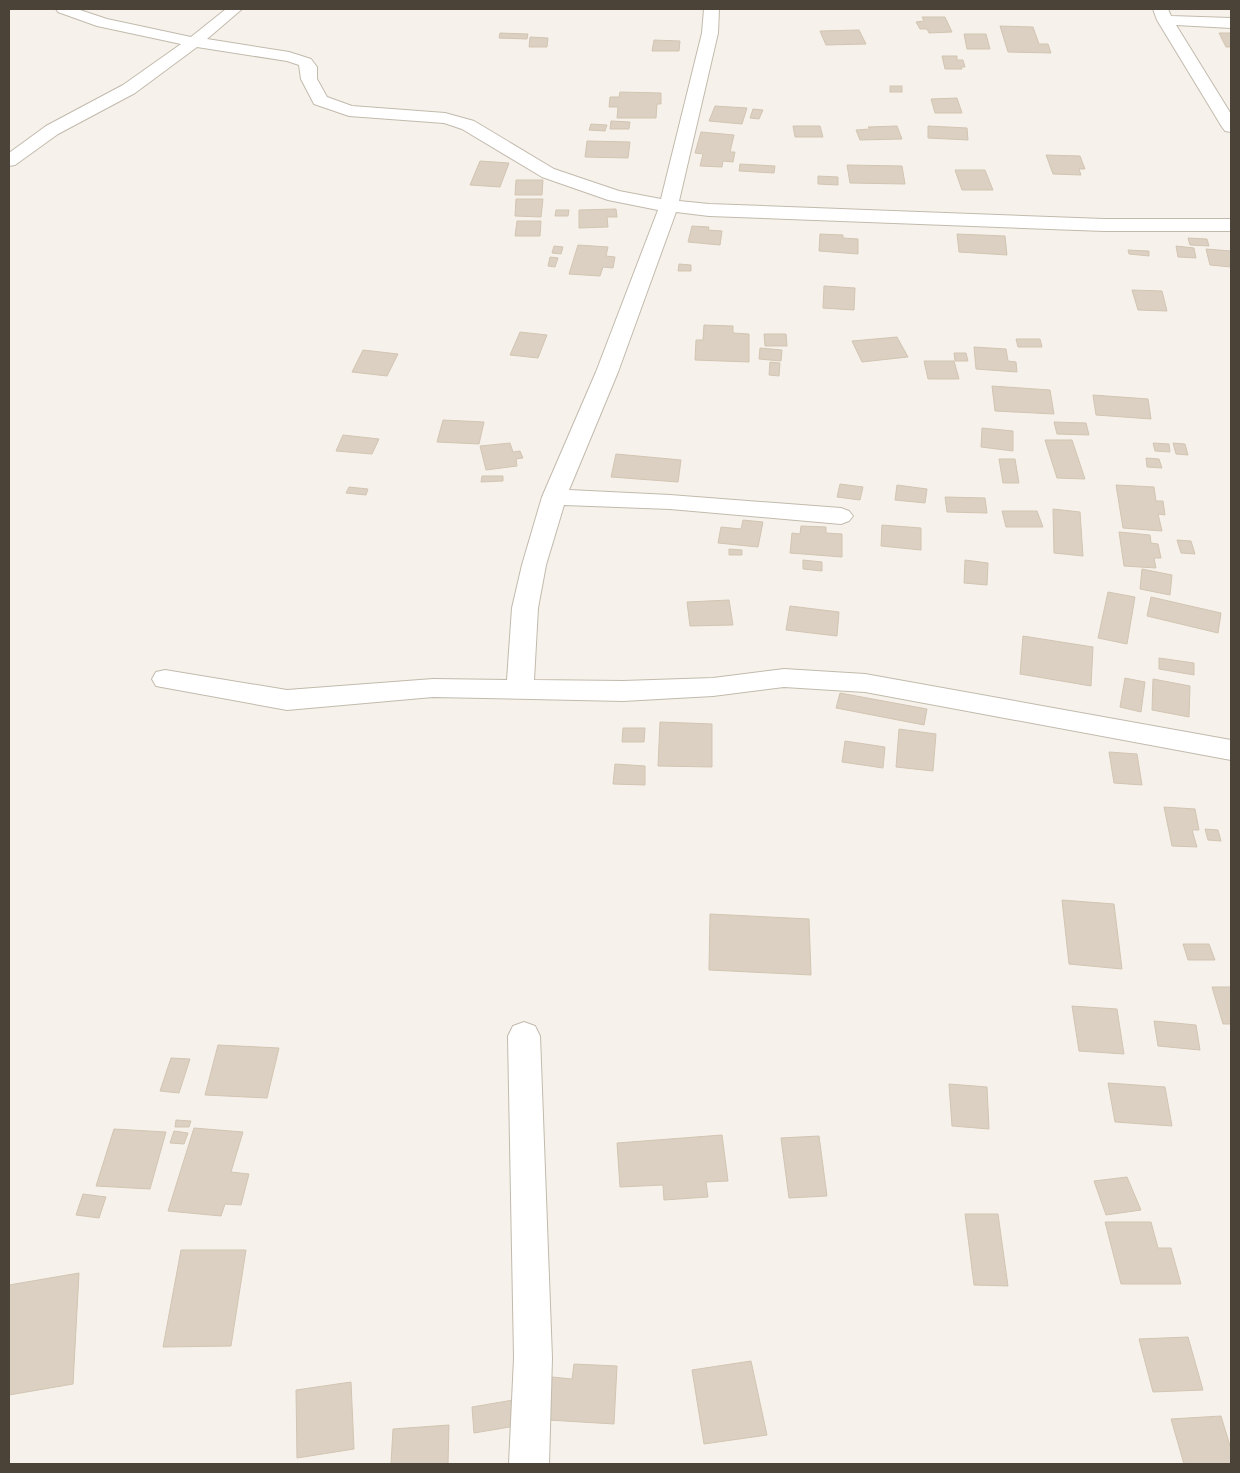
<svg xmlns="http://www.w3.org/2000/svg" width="1240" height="1473" font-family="'Space Grotesk',sans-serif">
<rect width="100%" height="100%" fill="#f6f2eb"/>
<g fill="#dbd0c2" stroke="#d3c5b2">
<path d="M922,17H945L952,32L929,33L927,29H920L916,22L924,21Z"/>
<path d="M1000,26L1033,27L1039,44H1048L1051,53L1008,52Z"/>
<path d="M859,30L866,44L826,45L820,31Z"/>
<path d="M500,33L528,34L527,39L499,38Z"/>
<path d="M1219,33H1231V47H1226Z"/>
<path d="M964,34H986L990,49H967Z"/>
<path d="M530,37L548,38L547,47H529Z"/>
<path d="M654,40L680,41L679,51H652Z"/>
<path d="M942,56H957V60H963L965,67H961L962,69H945Z"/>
<rect x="890" y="86" width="12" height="6"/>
<path d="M620,92L661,93V104H657L656,118H617L618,107H609L610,97H619Z"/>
<path d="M957,98L962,113H935L931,99Z"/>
<path d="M715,106L747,108L742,124L709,121Z"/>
<path d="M753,109L763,110L759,119L750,118Z"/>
<path d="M611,121L630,122L629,129H610Z"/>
<path d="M591,124L607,125L605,131L589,130Z"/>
<path d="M793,126H820L823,137H795Z"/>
<path d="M897,126L902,139L860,140L856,130L870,129L868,127Z"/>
<path d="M928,126L967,128L968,140L928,138Z"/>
<path d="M701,132L734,135L730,152H735L733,162L723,161L722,167L700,166L703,154L695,153Z"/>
<path d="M587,141L630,142L628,158L585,157Z"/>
<path d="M1046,155L1080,156L1085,169H1079L1081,175L1053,174Z"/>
<path d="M480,161L509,163L500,187L470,185Z"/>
<path d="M740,164L775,166L774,173L739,171Z"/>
<path d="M847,165L902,166L905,184L850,183Z"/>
<path d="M955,170H985L993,190H962Z"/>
<path d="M818,176L838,177V185L818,184Z"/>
<path d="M516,180H543L542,195H515Z"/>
<path d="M516,199H543L541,217L515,216Z"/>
<path d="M616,209L617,217H607L608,227L579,228V210Z"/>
<path d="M556,210H569L568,216H555Z"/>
<path d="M517,221H541L540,236H515Z"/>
<path d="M692,226L709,227L708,230L722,231L720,245L688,242Z"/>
<path d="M820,234L843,235V238L858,239V254L819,251Z"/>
<path d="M957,234L1005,236L1007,255L959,252Z"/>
<path d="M1188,238L1207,239L1209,246L1190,245Z"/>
<path d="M578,245L608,247L606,256L615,257L613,268L603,267L600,276L569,274Z"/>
<path d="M554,246L563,247L561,254L552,253Z"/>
<path d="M1176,246L1194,248L1196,258L1178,257Z"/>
<path d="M1206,249L1231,251V267L1210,265Z"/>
<path d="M1128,250L1149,251V256L1129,254Z"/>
<path d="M550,257L558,258L555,267L548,266Z"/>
<path d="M679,264L691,265V271H678Z"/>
<path d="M824,286L855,288L854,310L823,308Z"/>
<path d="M1132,290L1162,291L1167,311L1138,310Z"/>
<path d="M704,325L733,326V333L749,334V362L695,360L696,340H703Z"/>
<path d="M520,332L547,335L538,358L510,355Z"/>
<path d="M764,334H786L787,346H765Z"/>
<path d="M897,337L908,357L862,362L852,341Z"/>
<path d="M1016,339H1040L1042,347H1018Z"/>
<path d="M974,347L1006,349L1008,361L1016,362L1017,372L976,369Z"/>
<path d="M760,348L782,350L781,361L759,359Z"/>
<path d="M363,350L398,354L387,376L352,372Z"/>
<path d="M954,353H966L968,361H955Z"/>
<path d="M924,361H954L959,379H928Z"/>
<path d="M770,362L780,363L779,376L769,375Z"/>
<path d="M992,386L1050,390L1054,414L995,411Z"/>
<path d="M1093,395L1148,399L1151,419L1096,415Z"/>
<path d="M443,420L484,422L479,444L437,442Z"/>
<path d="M1054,422L1086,423L1089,435L1057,434Z"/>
<path d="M982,428L1013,431V451L981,447Z"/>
<path d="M343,435L379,439L372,454L336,451Z"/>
<path d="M1045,440H1072L1085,479L1057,478Z"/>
<path d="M510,443L513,452L520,451L523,458L516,459L517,466L486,470L480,446Z"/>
<path d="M1153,443L1169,444L1170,452L1155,451Z"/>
<path d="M1173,443L1185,444L1188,455L1176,454Z"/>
<path d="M616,454L681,460L678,482L611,477Z"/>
<path d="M1146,458L1159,459L1162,468L1147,467Z"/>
<path d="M999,459H1015L1019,483H1003Z"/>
<path d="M482,476H503V481L481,482Z"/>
<path d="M840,484L863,487L860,500L837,497Z"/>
<path d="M897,485L927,489L925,503L895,500Z"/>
<path d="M1116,485L1154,487L1156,501H1163L1165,515L1158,514L1162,531L1123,528Z"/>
<path d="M349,487L368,489L366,495L346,493Z"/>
<path d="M945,497L985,498L987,513L947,512Z"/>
<path d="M1053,509L1080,512L1083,556L1054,553Z"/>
<path d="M1002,511H1037L1043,527H1006Z"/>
<path d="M743,520L763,522L758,547L718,543L721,527L741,529Z"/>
<path d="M882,525L921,528V550L881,546Z"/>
<path d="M801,526L826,527V533L842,534V557L790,553L792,533L800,534Z"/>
<path d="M1119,532L1150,535L1151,543L1158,544L1161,558H1154L1156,568L1124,566Z"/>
<path d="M1177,540L1191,541L1195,554L1181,553Z"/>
<path d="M729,549L742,550V555H729Z"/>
<path d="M803,560L822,562V571L803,569Z"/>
<path d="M965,560L988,563L987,585L964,583Z"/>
<path d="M1142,569L1172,575L1170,595L1140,589Z"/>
<path d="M1108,592L1135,597L1127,644L1098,638Z"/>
<path d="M1151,597L1221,613L1218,633L1147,616Z"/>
<path d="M729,600L733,625L690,626L687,602Z"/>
<path d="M790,606L839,612L837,636L786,630Z"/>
<path d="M1023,636L1093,647L1091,686L1020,674Z"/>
<path d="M1159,658L1194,663V675L1159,669Z"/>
<path d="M1125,678L1145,682L1141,712L1120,707Z"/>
<path d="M1153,679L1190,686L1189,717L1152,710Z"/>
<path d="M840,693L927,709L924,725L836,708Z"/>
<path d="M660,722L712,724V767L658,766Z"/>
<path d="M623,728H645L644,742H622Z"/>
<path d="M899,729L936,734L933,771L896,767Z"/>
<path d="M845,741L885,747L883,768L842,762Z"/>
<path d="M1109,752L1137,754L1142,785L1114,783Z"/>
<path d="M615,764L645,766V785L613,784Z"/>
<path d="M1164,807L1195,809L1199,830H1192L1197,847L1172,846Z"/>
<path d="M1205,829L1218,830L1221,841L1208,840Z"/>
<path d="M1062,900L1114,904L1122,969L1069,964Z"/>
<path d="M710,914L809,919L811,975L709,970Z"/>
<path d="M1183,944H1209L1215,960H1188Z"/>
<path d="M1212,987H1231V1024H1223Z"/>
<path d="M1072,1006L1117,1009L1124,1054L1079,1051Z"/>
<path d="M1154,1021L1196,1025L1200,1050L1158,1046Z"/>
<path d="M218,1045L279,1048L267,1098L205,1095Z"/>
<path d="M171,1058L190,1059L179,1093L160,1091Z"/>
<path d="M1108,1083L1165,1087L1172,1126L1115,1122Z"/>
<path d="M949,1084L987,1087L989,1129L952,1126Z"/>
<path d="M176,1120L191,1121L189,1127H175Z"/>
<path d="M194,1128L243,1132L231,1172L249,1174L241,1205L225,1204L221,1216L168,1211Z"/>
<path d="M114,1129L166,1132L150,1189L96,1186Z"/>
<path d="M174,1131L188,1133L184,1144L170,1143Z"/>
<path d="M722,1135L728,1181L706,1182L708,1197L664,1200L663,1185L620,1187L617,1143Z"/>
<path d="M819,1136L827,1196L789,1198L781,1138Z"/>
<path d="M1127,1177L1141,1210L1106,1215L1094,1181Z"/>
<path d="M83,1194L106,1197L99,1218L76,1215Z"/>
<path d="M965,1214H998L1008,1286L974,1285Z"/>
<path d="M1105,1222H1151L1158,1248H1171L1181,1284H1121Z"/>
<path d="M181,1250H246L231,1346L163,1347Z"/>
<path d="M79,1273L73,1384L9,1395V1285Z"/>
<path d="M1188,1337L1203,1390L1153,1392L1139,1339Z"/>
<path d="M751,1361L767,1435L704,1444L692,1370Z"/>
<path d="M574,1364L617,1366L614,1424L548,1420L552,1377L572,1379Z"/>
<path d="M351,1382L354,1449L297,1458L296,1390Z"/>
<path d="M513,1400L516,1426L474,1433L472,1407Z"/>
<path d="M1221,1416L1231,1449V1464H1184L1171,1419Z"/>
<path d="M449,1425L448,1464H391L393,1429Z"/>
</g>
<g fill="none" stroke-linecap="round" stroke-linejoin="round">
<defs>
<g id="minor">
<path d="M56,9H77L107,19L191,37L226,9H242L207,39L289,52L311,59L317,67V79L327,97L352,106L445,113L474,121L554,169L619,191L661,199L702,33L704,9H719L718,33L679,201L709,204L1104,219H1231V231H1104L709,216L676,212L618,372L569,490L670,495L841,508L849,511L853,516L849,521L841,524L670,509L564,505L546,565L538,608L534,680L623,681L713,678L784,669L865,674L1231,740V760L865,692L784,687L713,696L623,701L433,697L287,710L156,686L152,679L156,672L165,670L287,690L433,679L507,680L512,608L522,565L542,497L596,372L658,210L608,200L542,177L462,129L444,123L349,116L314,104L301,79L299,65L287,61L197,47L135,93L58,134L15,165L9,166V153L46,126L123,85L181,44L97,26L58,12Z"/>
<path d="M1153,9H1168L1171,16L1231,18V28L1176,25L1231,114V132L1225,131L1222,127L1157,20Z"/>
<path d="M524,1022L535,1026L540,1036L552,1358L549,1464H509L514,1358L508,1036L513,1026Z"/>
</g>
</defs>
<use href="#minor" stroke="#c2baac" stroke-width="2"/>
<use href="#minor" fill="#fff" fill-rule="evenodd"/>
</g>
<rect width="1240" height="1473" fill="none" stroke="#4b4238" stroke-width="20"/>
</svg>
